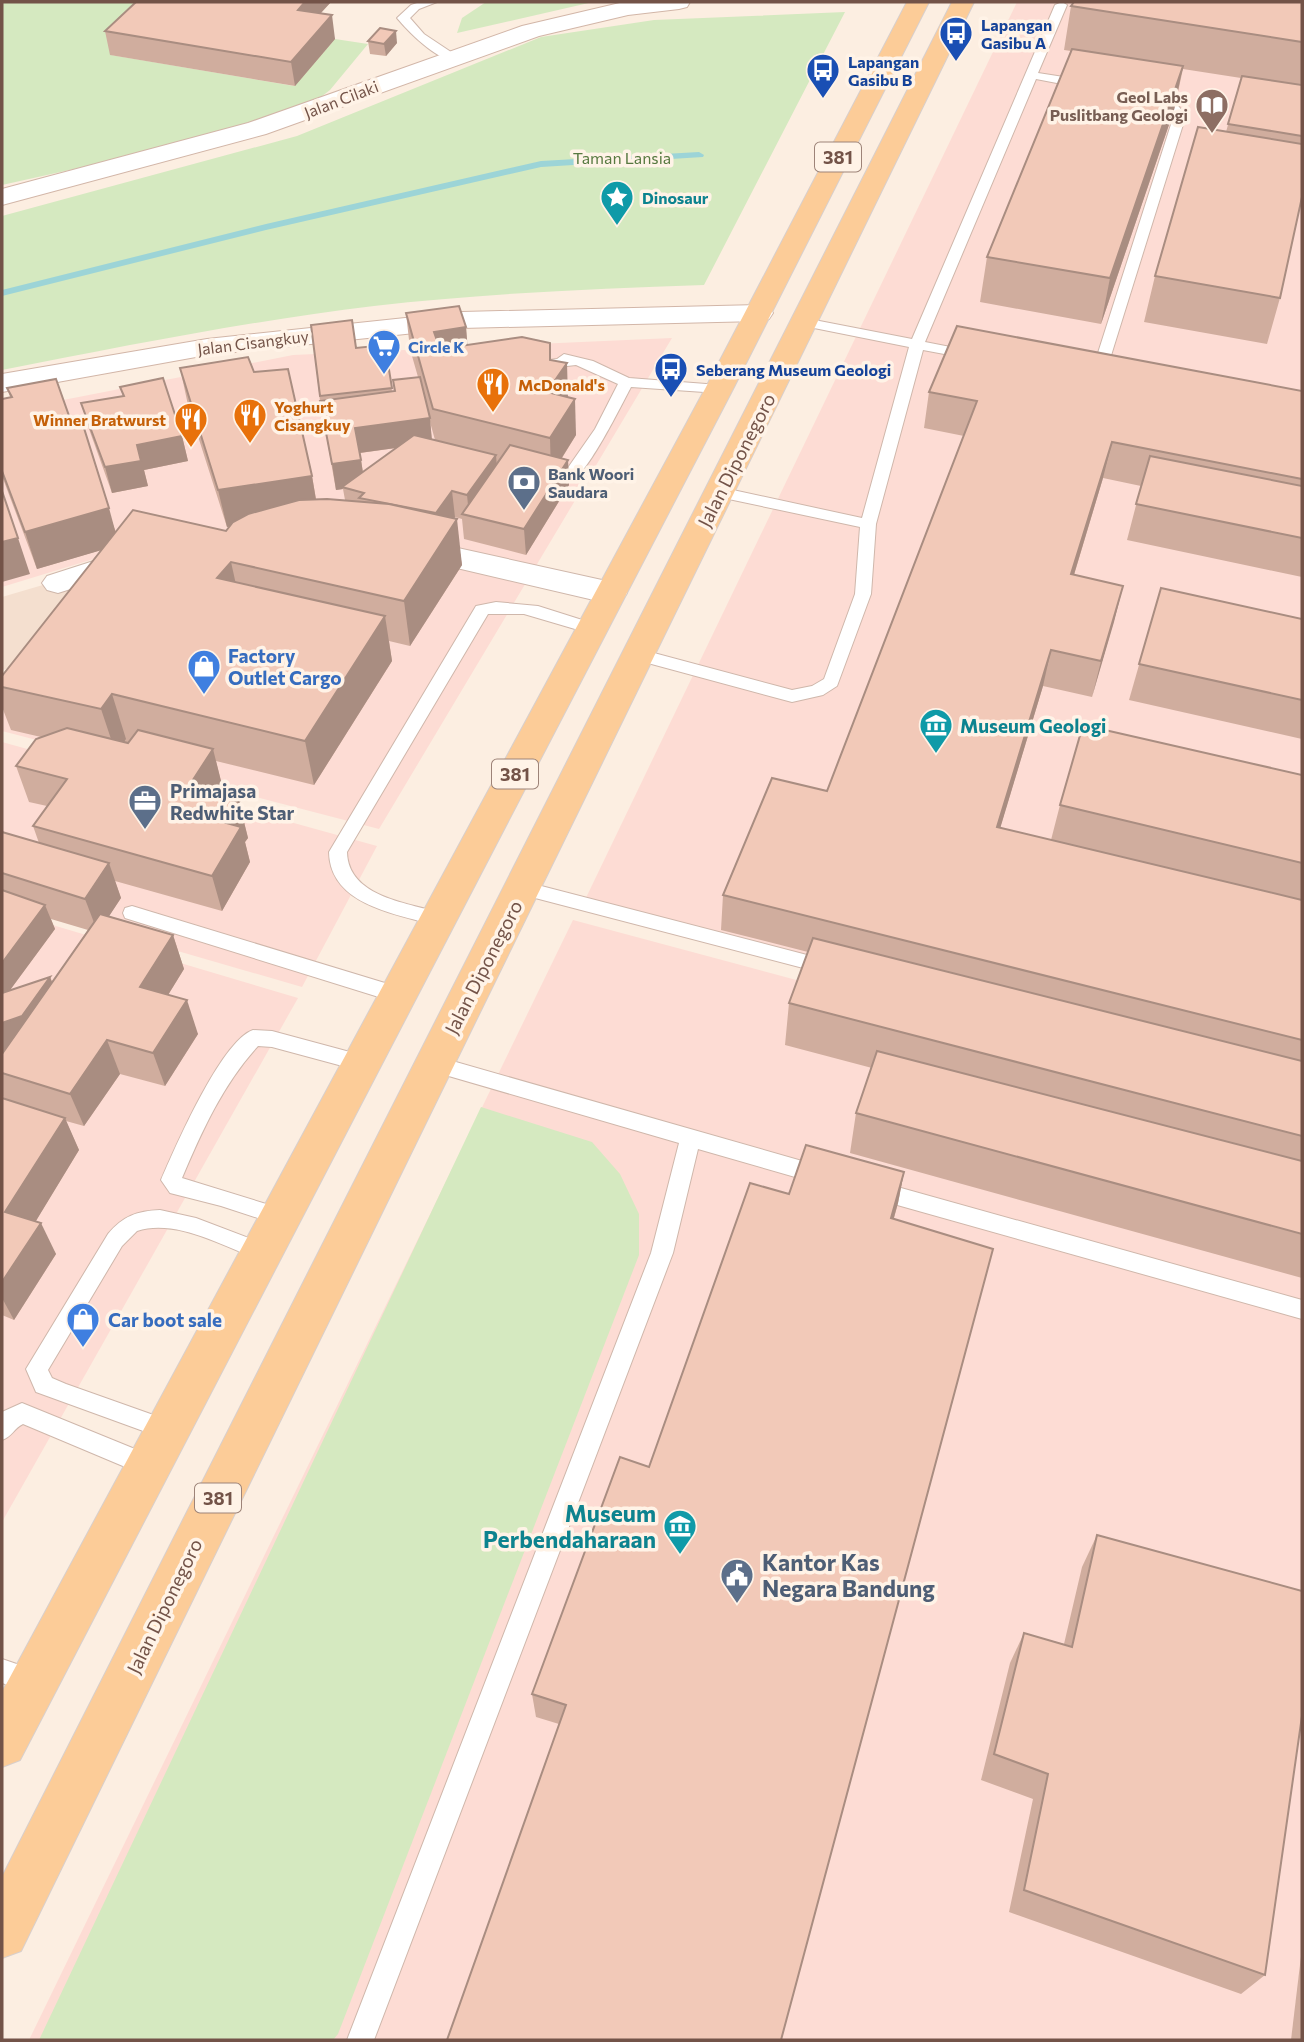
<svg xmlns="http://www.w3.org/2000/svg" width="1304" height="2042" font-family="Commissioner,sans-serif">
<rect width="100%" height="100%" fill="#fceee1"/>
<path fill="#f4dfcf" d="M104,567L14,667L2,670V597Z"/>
<g fill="#fddcd4">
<path d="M1017,2H1302V1100L583,904Z"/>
<path d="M672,338L379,829L2,731V713L146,543L2,587V412L293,355Z"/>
<path d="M2,742L377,846L302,987L2,900Z"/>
<path d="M2,910L298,998L2,1522Z"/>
<path d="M573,920L1302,1116V2040H29Z"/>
</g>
<g fill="#d5e9c0">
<path d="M2,2H166L111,55L294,86L335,39L368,44L330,90L308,107L101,163L2,185Z"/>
<path d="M486,2H593L457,33L462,18Z"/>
<path d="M845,12L704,285C594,289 484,293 374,306C249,321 125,346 2,370V216L297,136L541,37L654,20Z"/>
<path d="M481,1107L592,1142L620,1174L639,1214V1255L338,2034L333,2040H39Z"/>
</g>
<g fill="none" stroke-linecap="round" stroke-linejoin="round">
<path fill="#9cd4d7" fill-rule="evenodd" d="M699,152L704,155L703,157L541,167L266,230L2,296V290L266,224L541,161Z"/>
<defs>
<g id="lane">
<path d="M420,2H437L419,9L410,18L424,34L454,54V60C437,61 408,31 397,18L411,5Z"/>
<path d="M1062,2L1067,5L1038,73L1083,80L1089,84L1083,88L1036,79L925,342L976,352L978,355L971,359L923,350L876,524L871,594L837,686L823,695L792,702L633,659L631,655L639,649L792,690L812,686L824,679L855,594L860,527L719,497L711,492L719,487L862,518L909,347L804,326L797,322L804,318L912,339L1055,5Z"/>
<path d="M1150,92L1172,99L1186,115L1104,378L1097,382L1090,378L1174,115L1164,104L1146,99V93Z"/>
<path d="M564,354L593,361L629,378L719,385L726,389L719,393L631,387C621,406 590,469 573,480C564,485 544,481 537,474L540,471L565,472L595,429L618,384L576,365L540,369L533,365L535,362L557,359Z"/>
<path d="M496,602L538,606L598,625L600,629L592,634L524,614H488L347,852C348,898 410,903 445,914L447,919L445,924L438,926C398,914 330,906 329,852L476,606Z"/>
<path d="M522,881L830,961L837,963L839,968L837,973L830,975L516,893L513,888L516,883Z"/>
<path d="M132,906L398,987L405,990L408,995L405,1000L398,1003L125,918L123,913L125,908Z"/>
<path d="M253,1030L272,1031L361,1055L368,1057L371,1063L368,1069L361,1071L272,1047L258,1046C223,1084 202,1131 182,1178L289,1211L292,1217L289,1223L282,1226L221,1206L170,1193L161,1180C175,1148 221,1041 253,1030Z"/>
<path d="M435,1056L823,1167L830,1170L833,1176L830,1182L823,1185L698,1149L673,1253L374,2040H347L651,1253L679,1143L428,1070L425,1064L428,1058Z"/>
<path d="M876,1181L1302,1300V1319L876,1199L869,1196L866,1190L869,1184Z"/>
<path d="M160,1210L196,1218L270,1246L274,1252L270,1258L263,1261C226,1248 177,1218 137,1231L122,1246L48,1370L52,1378L66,1384L176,1423L179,1430L176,1437L168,1440L36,1392L26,1369L108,1234C123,1216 137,1211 160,1210Z"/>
<path d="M22,1403L157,1458L160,1466L157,1474L149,1477L23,1424C14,1428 12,1437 2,1440V1412Z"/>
<path d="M2,1659L43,1673L46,1682L43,1691L34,1694L2,1683Z"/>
</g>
<g id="street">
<path d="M408,537L611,582L622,586L627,593L622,600L611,604L397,554L392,547L397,540Z"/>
<path d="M131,549L142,552L147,559L142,566L58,593L47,590L42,583L47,576Z"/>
</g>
<g id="secondary">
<path d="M624,2H690L687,7L679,9L628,15L539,36L266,134L2,205V189L248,123L522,26Z"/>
<path d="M759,305L769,307L773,313L769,319L759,321L462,328L207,355L2,392V374L207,339L462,312Z"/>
</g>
<g id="primary">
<path d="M907,2H929L733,389L20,1760L2,1767V1692L705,389Z"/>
<path d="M952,2H974L21,1951L2,1958V1877Z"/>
</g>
</defs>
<use href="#lane" stroke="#cfb7ab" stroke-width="2"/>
<use href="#street" stroke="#cfb7ab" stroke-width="2"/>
<use href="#secondary" stroke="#d2b6a8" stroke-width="2"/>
<use href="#primary" stroke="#d8cfcc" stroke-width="2"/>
<use href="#lane" fill="#fff" fill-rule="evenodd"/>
<use href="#street" fill="#fff" fill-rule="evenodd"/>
<use href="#secondary" fill="#fff" fill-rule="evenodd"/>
<use href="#primary" fill="#fccc98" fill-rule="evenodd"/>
</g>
<g fill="#d0ad9e" fill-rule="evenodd">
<path d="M331,2L321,13L335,39L295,86L110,55L105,31Z"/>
<path d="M1302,2V197L1280,298L1267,344L1144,322L1155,276L1226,132L1241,78L1183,69L1174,110L1101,324L980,302L987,257L1071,51L1064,50L1071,6Z"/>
<path d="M368,41L397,43L386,56L370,54Z"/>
<path d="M406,313L466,327L467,345L551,360L568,397L576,435L562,458L568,460L569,485L526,555L464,539L462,519L455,517L454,519L462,565L410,646L389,641L392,661L314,785L216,761L222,785L215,796L239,802L248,838L245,842L250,862L222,911L115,881L121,898L109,916L173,935L184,969L168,995L198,1034L165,1086L120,1074L84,1126L66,1121L79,1150L35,1222L56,1254L14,1320L2,1315V1098L4,1099L2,1093V832L39,843L33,826L47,806L29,802L16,766L41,737L11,730L2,707V676L101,550L37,569L2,476V399L10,397L7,388L73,427L116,532L226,531L229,526L227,527L188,405L180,368L254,372L312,476L316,499L345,500L343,489L336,490L320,401L311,325L356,348L385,345L392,391H394L393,380L418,377L410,349ZM430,422L435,440L432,439ZM396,448L363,473L360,453ZM51,919L88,930L52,982L50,977L10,990L55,929Z"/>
<path d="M120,387L182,436L188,461L144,470L148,486L112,493L89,429L81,403L123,396Z"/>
<path d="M1302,391V577L1127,540L1141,486L1103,478L1074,575L1123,586L1092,697L1043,686L1000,828L1051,840L1060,805L1302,775V1278L850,1153L856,1113L872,1068L785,1045L789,1003L808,952L721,930L723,895L827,791L964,436L924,428L929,392Z"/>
<path d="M1161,588L1302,619V739L1129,700Z"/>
<path d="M904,1172L898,1203L894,1218L559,1724L536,1717L532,1694L789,1194Z"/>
<path d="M1097,1535L1265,1975L1241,1994L1009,1912L1033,1799L981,1780L1010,1663L1024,1633L1064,1644L1082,1567Z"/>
<path d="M1302,1948V2040H1291Z"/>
</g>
<g fill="#a98d81">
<path d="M305,2H331L301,34L298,10Z"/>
<path d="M332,15L335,39L295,86L291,62Z"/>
<path d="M396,31L397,43L386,56L384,44Z"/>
<path d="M1183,66L1174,110L1101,324L1110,278Z"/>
<path d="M466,327L469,364L438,368L434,332Z"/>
<path d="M550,343L552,384L567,363L568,399L547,392Z"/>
<path d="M575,399L576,435L551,475L550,438Z"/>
<path d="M430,418L432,443L359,453L355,428Z"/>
<path d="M182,436L188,461L144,470L148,486L112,493L105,467L137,445Z"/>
<path d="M1112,442L1103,478L1063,611L1071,574Z"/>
<path d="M496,455L498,481L469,515L467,495Z"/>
<path d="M361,460L365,486L342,487L343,489L336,490L332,464Z"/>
<path d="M568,460L569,485L526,555L524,529Z"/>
<path d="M312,476L318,512L227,527L218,490Z"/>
<path d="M452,491L455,517L439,539L436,513Z"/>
<path d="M109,508L119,545L37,569L25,532Z"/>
<path d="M457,519L462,565L410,646L404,601Z"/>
<path d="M18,538L30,574L2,582V542Z"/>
<path d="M231,562L241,607L217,578Z"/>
<path d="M1123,586L1114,622L1092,697L1101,661Z"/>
<path d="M385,616L392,661L314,785L305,741Z"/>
<path d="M1051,650L1043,686L990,862L997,827Z"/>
<path d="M112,694L126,739L116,754L101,709Z"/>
<path d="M213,749L222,785L197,824L187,789Z"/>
<path d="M239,802L248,838L245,842L250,862L222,911L212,876L226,823Z"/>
<path d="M109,863L121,898L98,933L85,899Z"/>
<path d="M45,905L55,929L2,1001V963Z"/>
<path d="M173,935L184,969L152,1021L140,987Z"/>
<path d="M50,977L64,1011L2,1061V1023Z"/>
<path d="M187,1000L198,1034L165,1086L153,1053Z"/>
<path d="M107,1040L120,1074L84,1126L70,1094Z"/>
<path d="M65,1118L79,1150L22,1244L5,1212Z"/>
<path d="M904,1172L898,1203L885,1249L891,1218Z"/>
<path d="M41,1223L56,1254L14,1320L2,1298V1282Z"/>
</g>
<g fill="#f2c9b8" stroke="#a98d81" stroke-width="2">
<path d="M136,2H305L298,10L332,15L291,62L105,31Z"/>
<path d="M1074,2H1302V42L1071,6Z"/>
<path d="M380,28L396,31L384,44L368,41Z"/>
<path d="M1072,49L1183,66L1110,278L987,257Z"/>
<path d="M1242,76L1302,85V136L1228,124Z"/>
<path d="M1198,127L1302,144V197L1280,298L1155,276Z"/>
<path d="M459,306L466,327L434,332L440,349L522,337L550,343V360L567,363L547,392L575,399L550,438L433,409L406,313Z"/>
<path d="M352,320L356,348L385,345L392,388L320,396L311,325Z"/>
<path d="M957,326L1302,391V479L1112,442L1071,574L1123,586L1101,661L1051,650L997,827L1302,900V1040L723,895L772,778L827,791L977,401L929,392Z"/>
<path d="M248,357L254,372L288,369L312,476L218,490L180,368Z"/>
<path d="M420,377L430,418L355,428L361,460L332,464L320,401L395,391L393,380Z"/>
<path d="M163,378L182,436L137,445L141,461L105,467L81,403L124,396L120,387Z"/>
<path d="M56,379L73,427L83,425L109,508L25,532L2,471V399L12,397L7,388Z"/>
<path d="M414,435L496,455L467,495L452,491L436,513L359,498L364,493L342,487Z"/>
<path d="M510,445L568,460L524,529L462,514Z"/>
<path d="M1150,456L1302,486V538L1136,504Z"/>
<path d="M2,491L18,538L2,542Z"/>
<path d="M327,499L389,504L457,519L404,601L231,562L217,578L385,616L305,741L112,694L101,709L2,687V676L133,510L226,531L233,522L248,514L299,500Z"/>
<path d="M1161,588L1302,619V700L1139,664Z"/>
<path d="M1083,725L1302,775V863L1060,805Z"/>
<path d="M67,728L128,743L138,730L213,749L187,789L239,802L226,823L241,827L212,876L33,826L67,779L16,766L36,739Z"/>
<path d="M2,832L109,863L85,899L2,873Z"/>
<path d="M2,890L45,905L2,963Z"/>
<path d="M100,914L173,935L140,987L187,1000L153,1053L107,1040L70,1094L2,1073V1054Z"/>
<path d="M813,938L1302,1061V1136L789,1003Z"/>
<path d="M50,977L22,1016L2,1023V993Z"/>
<path d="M877,1051L1302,1161V1234L856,1113Z"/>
<path d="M2,1098L65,1118L5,1212L41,1223L2,1282Z"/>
<path d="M806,1145L904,1172L891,1218L993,1249L781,2040H447L566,1705L532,1694L620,1457L649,1467L750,1183L789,1194Z"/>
<path d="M1097,1535L1302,1591V1716L1265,1975L1024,1890L1048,1774L994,1754L1024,1633L1072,1647Z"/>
</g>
<defs>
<symbol id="bus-pin" viewBox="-11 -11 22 30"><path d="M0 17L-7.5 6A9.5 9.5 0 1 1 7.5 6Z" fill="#1a4fb4" stroke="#fff3e7"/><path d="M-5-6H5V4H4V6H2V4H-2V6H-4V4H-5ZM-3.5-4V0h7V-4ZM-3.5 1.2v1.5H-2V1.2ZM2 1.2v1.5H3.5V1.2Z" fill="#fff"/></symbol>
<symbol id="library-pin" viewBox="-11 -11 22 30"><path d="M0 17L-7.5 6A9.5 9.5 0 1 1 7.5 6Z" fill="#8d6e63" stroke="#fff3e7"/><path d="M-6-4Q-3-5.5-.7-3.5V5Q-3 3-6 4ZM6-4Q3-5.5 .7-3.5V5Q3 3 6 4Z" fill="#fff"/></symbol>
<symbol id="sight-pin" viewBox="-11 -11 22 30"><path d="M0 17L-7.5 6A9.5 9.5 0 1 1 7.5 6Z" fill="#0f9aa8" stroke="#fff3e7"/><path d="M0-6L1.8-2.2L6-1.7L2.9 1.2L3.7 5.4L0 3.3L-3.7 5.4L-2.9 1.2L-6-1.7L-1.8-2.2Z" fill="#fff"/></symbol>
<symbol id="supermarket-pin" viewBox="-11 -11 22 30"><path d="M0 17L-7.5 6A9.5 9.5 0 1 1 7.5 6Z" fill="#3f7fe0" stroke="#fff3e7"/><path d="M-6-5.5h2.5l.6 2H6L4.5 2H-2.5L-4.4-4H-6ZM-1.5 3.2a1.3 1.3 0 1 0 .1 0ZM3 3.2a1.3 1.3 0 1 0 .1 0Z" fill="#fff"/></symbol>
<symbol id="restaurant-pin" viewBox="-11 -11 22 30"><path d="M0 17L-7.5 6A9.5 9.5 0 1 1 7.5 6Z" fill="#e8710a" stroke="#fff3e7"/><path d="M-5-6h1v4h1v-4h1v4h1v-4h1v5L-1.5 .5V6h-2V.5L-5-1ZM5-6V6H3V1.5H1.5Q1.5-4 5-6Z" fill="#fff"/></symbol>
<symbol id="bank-pin" viewBox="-11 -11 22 30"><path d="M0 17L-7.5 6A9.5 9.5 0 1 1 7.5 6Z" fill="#5c6f8a" stroke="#fff3e7"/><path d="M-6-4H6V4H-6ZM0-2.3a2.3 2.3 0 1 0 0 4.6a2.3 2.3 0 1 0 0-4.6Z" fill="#fff"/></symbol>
<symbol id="shop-pin" viewBox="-11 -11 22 30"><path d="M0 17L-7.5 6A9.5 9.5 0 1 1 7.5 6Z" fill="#3f7fe0" stroke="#fff3e7"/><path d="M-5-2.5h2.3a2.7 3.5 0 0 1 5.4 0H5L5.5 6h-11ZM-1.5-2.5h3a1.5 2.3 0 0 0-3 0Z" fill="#fff"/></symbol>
<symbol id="museum-pin" viewBox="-11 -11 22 30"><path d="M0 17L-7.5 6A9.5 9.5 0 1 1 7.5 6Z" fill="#0f9aa8" stroke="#fff3e7"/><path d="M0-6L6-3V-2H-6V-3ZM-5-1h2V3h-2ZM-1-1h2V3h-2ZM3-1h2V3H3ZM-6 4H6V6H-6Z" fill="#fff"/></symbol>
<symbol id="office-pin" viewBox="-11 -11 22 30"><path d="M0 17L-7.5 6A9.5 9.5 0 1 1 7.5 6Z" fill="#5c6f8a" stroke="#fff3e7"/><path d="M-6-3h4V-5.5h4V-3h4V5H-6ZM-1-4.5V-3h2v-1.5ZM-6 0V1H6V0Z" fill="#fff"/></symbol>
<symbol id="civic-pin" viewBox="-11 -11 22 30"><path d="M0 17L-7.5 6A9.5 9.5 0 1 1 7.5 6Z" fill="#5c6f8a" stroke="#fff3e7"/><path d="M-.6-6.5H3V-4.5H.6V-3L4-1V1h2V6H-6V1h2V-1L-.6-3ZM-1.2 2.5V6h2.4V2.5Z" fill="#fff"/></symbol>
</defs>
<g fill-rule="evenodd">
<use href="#bus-pin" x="937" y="14" width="38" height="52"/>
<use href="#bus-pin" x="804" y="51" width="38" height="52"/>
<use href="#library-pin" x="1193" y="86" width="38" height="52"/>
<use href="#sight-pin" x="598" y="178" width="38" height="52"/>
<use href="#supermarket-pin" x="365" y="327" width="38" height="52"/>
<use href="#bus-pin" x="652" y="350" width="38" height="52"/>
<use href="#restaurant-pin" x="474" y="365" width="38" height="52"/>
<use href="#restaurant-pin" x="231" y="396" width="38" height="52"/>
<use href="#restaurant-pin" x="172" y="400" width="38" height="52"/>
<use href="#bank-pin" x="505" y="463" width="38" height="52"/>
<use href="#shop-pin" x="185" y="647" width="38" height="52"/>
<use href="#museum-pin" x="917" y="706" width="38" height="52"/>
<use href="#office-pin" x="126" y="782" width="38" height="52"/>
<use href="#shop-pin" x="64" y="1300" width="38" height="52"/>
<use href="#museum-pin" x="661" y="1507" width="38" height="52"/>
<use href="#civic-pin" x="718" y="1556" width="38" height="52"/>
</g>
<g text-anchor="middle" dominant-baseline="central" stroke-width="7" stroke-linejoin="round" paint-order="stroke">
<g font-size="16" font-weight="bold" fill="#164399" stroke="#fff3e7" text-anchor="start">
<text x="981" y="24">Lapangan<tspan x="981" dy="18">Gasibu A</tspan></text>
<text x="848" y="61">Lapangan<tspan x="848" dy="18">Gasibu B</tspan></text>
<text x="696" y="369">Seberang Museum Geologi</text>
</g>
<g font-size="16" font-weight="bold" fill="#785e54" stroke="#fff3e7" text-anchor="end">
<text x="1188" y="96">Geol Labs<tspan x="1188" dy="18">Puslitbang Geologi</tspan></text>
</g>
<g font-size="16" fill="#735348" stroke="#fff3e7">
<text transform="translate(341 99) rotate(-21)">Jalan Cilaki</text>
<text transform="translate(253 342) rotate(-7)">Jalan Cisangkuy</text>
</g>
<g font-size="16" fill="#577940" stroke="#fff3e7">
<text x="622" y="157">Taman Lansia</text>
</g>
<g font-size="16" font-weight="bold" fill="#0d838f" stroke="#fff3e7" text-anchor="start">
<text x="642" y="197">Dinosaur</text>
</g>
<g font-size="16" font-weight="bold" fill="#366cbe" stroke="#fff3e7" text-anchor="start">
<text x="408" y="346">Circle K</text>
</g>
<g font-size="16" font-weight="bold" fill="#c56008" stroke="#fff3e7" text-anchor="start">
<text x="518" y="384">McDonald's</text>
<text x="274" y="406">Yoghurt<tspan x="274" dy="18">Cisangkuy</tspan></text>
<text x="166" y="419" text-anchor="end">Winner Bratwurst</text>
</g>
<g font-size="16" font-weight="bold" fill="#4e5e75" stroke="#fff3e7" text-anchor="start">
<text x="548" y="473">Bank Woori<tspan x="548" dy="18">Saudara</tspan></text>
</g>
<g fill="#fff3e7" stroke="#9d8378" stroke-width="2">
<rect x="815" y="142.5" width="46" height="29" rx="5"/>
<rect x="492" y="759.5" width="46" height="29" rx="5"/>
<rect x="195" y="1483.5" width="46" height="29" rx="5"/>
</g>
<g font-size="18" font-weight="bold" fill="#735348">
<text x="838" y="157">381</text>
<text x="515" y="774">381</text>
<text x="218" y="1498">381</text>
</g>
<g font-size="19" fill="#735348" stroke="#fff3e7">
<text transform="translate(736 460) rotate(-63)">Jalan Diponegoro</text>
<text transform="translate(483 967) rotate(-63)">Jalan Diponegoro</text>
<text transform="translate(164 1606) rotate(-64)">Jalan Diponegoro</text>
</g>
<g font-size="19" font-weight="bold" fill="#366cbe" stroke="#fff3e7" text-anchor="start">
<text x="228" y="655">Factory<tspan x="228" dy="22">Outlet Cargo</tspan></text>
<text x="108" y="1319">Car boot sale</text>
</g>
<g font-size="19" font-weight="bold" fill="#0d838f" stroke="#fff3e7" text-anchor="start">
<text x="960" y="725">Museum Geologi</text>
</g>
<g font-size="19" font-weight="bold" fill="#4e5e75" stroke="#fff3e7" text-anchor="start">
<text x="170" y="790">Primajasa<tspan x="170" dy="22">Redwhite Star</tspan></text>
</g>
<g font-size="23" font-weight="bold" fill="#0d838f" stroke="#fff3e7" text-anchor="end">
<text x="656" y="1513">Museum<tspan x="656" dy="26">Perbendaharaan</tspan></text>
</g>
<g font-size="23" font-weight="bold" fill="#4e5e75" stroke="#fff3e7" text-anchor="start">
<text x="762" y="1562">Kantor Kas<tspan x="762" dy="26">Negara Bandung</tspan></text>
</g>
</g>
<rect width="1304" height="2042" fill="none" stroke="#735348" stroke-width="7"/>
</svg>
